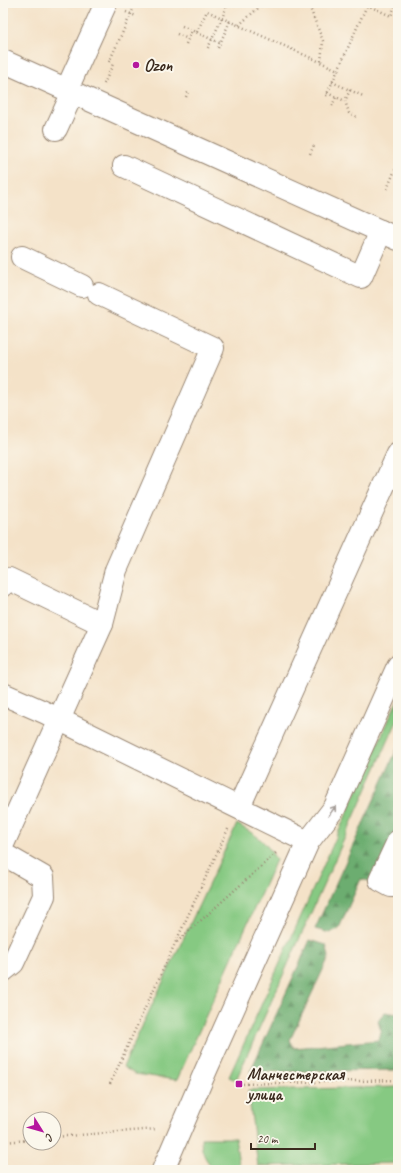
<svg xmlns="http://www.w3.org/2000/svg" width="401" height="1173" font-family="Caveat,sans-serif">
<defs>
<pattern id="forest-firs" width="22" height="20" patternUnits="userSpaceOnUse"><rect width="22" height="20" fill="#6cad70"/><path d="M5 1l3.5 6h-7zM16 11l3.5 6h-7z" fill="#5a8d5b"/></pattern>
</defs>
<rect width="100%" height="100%" fill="#fbf7ec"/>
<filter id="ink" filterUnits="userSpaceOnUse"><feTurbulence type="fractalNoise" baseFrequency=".025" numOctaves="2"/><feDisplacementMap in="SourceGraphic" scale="8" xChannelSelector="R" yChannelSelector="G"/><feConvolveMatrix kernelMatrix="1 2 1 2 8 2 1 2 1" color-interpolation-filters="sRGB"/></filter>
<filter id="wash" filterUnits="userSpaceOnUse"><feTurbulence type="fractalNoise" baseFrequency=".012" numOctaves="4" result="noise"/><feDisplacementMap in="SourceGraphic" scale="16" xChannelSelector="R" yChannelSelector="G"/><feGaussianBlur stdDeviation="0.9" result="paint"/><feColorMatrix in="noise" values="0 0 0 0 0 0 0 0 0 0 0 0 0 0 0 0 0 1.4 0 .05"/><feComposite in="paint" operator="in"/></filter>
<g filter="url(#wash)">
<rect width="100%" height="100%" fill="#f4e2c8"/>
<g fill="#86c982" stroke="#607a50">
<path d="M398,699V719L236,1080L229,1077Z"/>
<path d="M237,824C255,835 265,839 276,860L177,1080L135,1074L123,1067Z"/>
<path d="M398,1087V1163L258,1166L248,1090Z"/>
<path d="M201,1138H235L240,1170H216C205,1161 201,1152 201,1138Z"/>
</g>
<g fill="url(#forest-firs)" stroke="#546c47">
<path d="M398,747V827L373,882L361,879L339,928L330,933L315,929Z"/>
<path d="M310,940L326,945L329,957L290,1040L294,1048L379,1040L381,1031L378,1021L385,1012L398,1014V1070L250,1072Z"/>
</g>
</g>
<g filter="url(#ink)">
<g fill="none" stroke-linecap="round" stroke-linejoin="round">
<defs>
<g id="minor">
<path d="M3,61L398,239"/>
<path d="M67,89L106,3"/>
<path d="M56,129L73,92"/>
<path d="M124,166L361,277L381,231"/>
<path d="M22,257L82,286"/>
<path d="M3,585L9,579L102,624"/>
<path d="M3,694L44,712L308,842"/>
<path d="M239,807L398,454"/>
<path d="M398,841L380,880L391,886H398"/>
<path d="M3,844L102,624L116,570L213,348L99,294"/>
<path d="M3,854L43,877L44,896L13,963L3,971"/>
<path d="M163,1170L206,1070L308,842L335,807L398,666"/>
</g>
</defs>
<use href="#minor" stroke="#988673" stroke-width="24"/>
<g stroke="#988673" stroke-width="2.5" stroke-dasharray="1 3" stroke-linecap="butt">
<path d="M228,3L222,18L338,70L368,3"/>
<path d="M308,3L323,41L321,62"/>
<path d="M367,5L391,16L396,3"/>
<path d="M126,12L136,16"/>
<path d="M239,25L264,3"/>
<path d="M182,26L220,43"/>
<path d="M197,32L207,11L222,18L207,50"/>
<path d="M177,34L188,39"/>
<path d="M186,44L192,30"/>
<path d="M218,48L230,21"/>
<path d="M109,62L136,3"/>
<path d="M332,82L363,96"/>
<path d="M104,84L113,64"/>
<path d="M350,90L345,101L349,113L357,117"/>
<path d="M327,93L345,101"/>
<path d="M326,96L338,70"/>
<path d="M186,97L189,90"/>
<path d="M332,106L336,97"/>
<path d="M310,154L314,145"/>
<path d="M387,189L398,163"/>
<path d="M177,942L277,852"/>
<path d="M110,1084L229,827"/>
<path d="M239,1084L398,1080"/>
<path d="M54,1137L157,1129"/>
<path d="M3,1142L30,1140"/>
</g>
<use href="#minor" stroke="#fff" stroke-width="22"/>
</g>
<defs><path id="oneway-shaft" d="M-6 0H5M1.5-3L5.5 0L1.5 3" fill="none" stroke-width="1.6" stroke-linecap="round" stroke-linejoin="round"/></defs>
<use stroke="#a79f9a" href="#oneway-shaft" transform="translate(332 811) rotate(-54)"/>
</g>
<g fill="#b5179e" stroke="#fbf7ec" stroke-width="1.5">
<circle cx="136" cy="65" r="4"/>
<rect x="235" y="1080" width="8" height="8" rx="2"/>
</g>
<g text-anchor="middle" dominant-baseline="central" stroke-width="4" stroke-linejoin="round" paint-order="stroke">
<g font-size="17" font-weight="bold" fill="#3b2a1e" stroke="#fbf7ec" text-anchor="start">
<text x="144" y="65">Ozon</text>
<text x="247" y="1074">Манчестерская<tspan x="247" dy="20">улица</tspan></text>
</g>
</g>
<rect width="401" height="1173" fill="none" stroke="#fbf7ec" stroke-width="16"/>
<g transform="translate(42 1131) rotate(127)"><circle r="19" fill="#fbf7ec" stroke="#aea59a"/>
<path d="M0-3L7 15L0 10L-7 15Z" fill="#b5179e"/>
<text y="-6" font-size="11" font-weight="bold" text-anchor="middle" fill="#3b2a1e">С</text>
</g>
<path d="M251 1143v6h64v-6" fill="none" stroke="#3b2a1e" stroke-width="2"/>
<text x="257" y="1143" font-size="12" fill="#3b2a1e" stroke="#fbf7ec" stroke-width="3" paint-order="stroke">20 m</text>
</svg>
